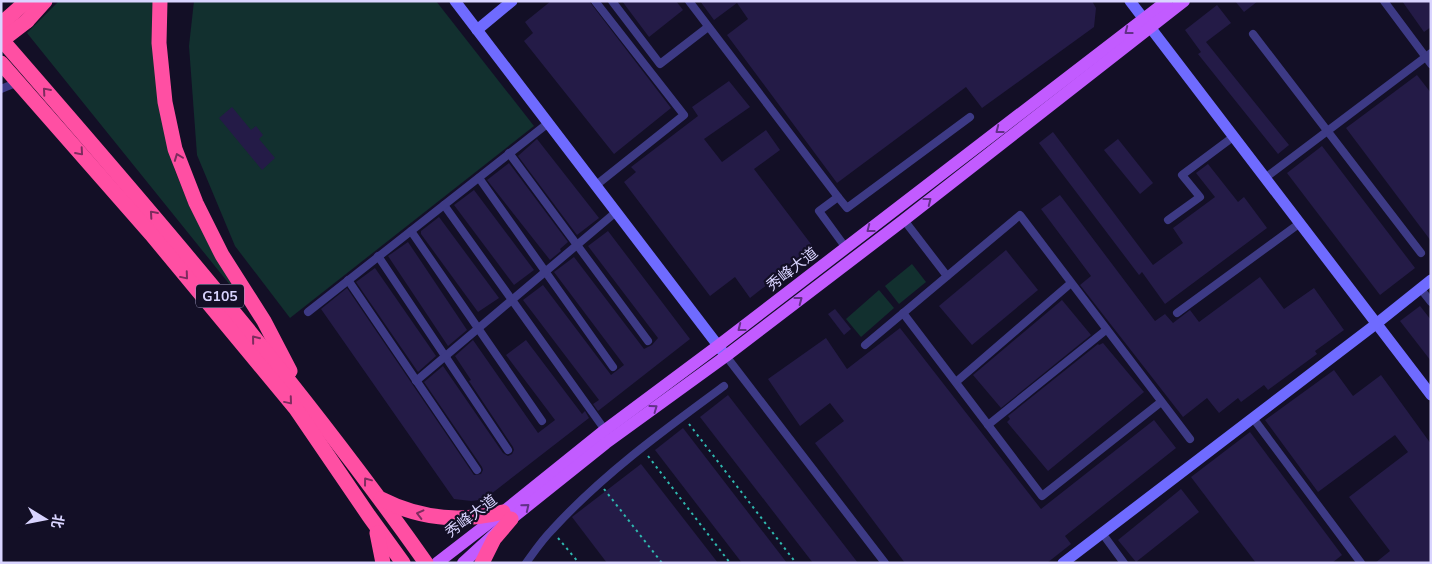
<svg xmlns="http://www.w3.org/2000/svg" width="1432" height="564" font-family="'Nunito Sans','Noto Sans SC',sans-serif">
<rect width="100%" height="100%" fill="#130f26"/>
<g fill="#12302f">
<path d="M59,1H154L174,168L188,203L235,291L27,33Z"/>
<path d="M194,1H436L534,126L290,318L235,246L197,155L189,46Z"/>
<path d="M912,264L926,282L899,304L885,286Z"/>
<path d="M879,290L894,308L861,337L846,319Z"/>
</g>
<g fill="#241b47">
<path d="M551,1H589L671,108L614,154L524,41L533,33L525,22Z"/>
<path d="M622,1H676L683,10L649,37Z"/>
<path d="M700,1H1092L1096,8L1094,27L982,108L966,87L837,183L727,35L748,19L737,3L714,20Z"/>
<path d="M1235,1H1258L1244,12Z"/>
<path d="M1402,1H1431V27L1424,32Z"/>
<path d="M1217,5L1231,23L1206,42L1289,145L1278,154L1198,54L1201,52L1185,30Z"/>
<path d="M1417,75L1431,93V241L1346,128Z"/>
<path d="M729,81L750,107L704,139L722,162L766,130L780,150L754,169L814,248L750,298L735,277L710,296L624,182L636,172L631,167L698,116L692,107Z"/>
<path d="M232,107L251,130L256,126L263,135L259,139L275,158L262,170L219,118Z"/>
<path d="M1053,132L1153,265L1183,243L1173,228L1215,197L1196,173L1208,164L1238,202L1244,197L1267,228L1165,304L1142,272L1139,275L1039,143Z"/>
<path d="M537,139L599,218L577,235L518,156Z"/>
<path d="M1118,139L1153,183L1140,194L1104,150Z"/>
<path d="M1322,146L1415,268L1380,295L1287,173Z"/>
<path d="M509,163L568,242L560,249L561,251L550,260L487,180Z"/>
<path d="M474,190L534,270L514,285L454,205Z"/>
<path d="M1060,195L1155,321L1165,314L1173,323L1190,310L1199,322L1260,277L1284,309L1314,288L1344,330L1315,351L1317,354L1268,390L1264,385L1241,402L1238,398L1219,413L1207,398L1183,417L1080,285L1091,276L1041,209Z"/>
<path d="M439,217L499,298L478,312L421,234V231Z"/>
<path d="M608,231L690,339L598,411L593,404L599,400L523,300L543,285L611,375L624,365L554,272L574,257L644,349L652,345L658,338L588,246Z"/>
<path d="M408,242L467,330L448,346L388,256Z"/>
<path d="M1006,250L1038,290L972,345L939,306Z"/>
<path d="M375,268L436,356L418,372L356,282Z"/>
<path d="M347,288L474,475L481,474L483,470L482,467L424,382L443,366L503,453L508,456L512,454L514,450L513,447L469,381L471,380L455,356L473,340L538,433L555,420L506,355L526,340L582,414L585,411L589,418L491,494L479,500L471,501L454,499L321,309Z"/>
<path d="M1062,300L1091,335L1001,408L973,375Z"/>
<path d="M1420,306L1431,320V361L1400,321Z"/>
<path d="M835,309L851,329L844,335L828,314Z"/>
<path d="M900,328L1041,509L1154,420L1176,448L1065,536L1071,544L1047,563H905L815,443L844,421L830,403L800,426L768,379L826,338L847,369Z"/>
<path d="M1103,343L1144,392L1048,471L1007,422L1010,419L1008,416L1098,344L1099,345Z"/>
<path d="M1334,370L1353,396L1381,375L1431,444V563H1375L1390,551L1349,497L1408,452L1395,435L1318,492L1265,420Z"/>
<path d="M728,395L858,563H813L700,417Z"/>
<path d="M683,428L787,563H742L655,450Z"/>
<path d="M1250,432L1342,555L1332,563H1256L1191,477Z"/>
<path d="M641,464L718,563H607L572,517Z"/>
<path d="M1181,489L1199,512L1136,562L1118,540Z"/>
</g>
<g fill="none" stroke-linecap="round" stroke-linejoin="round">
<g stroke="#2fb8b0" stroke-width="2" stroke-dasharray="2.5 4" stroke-linecap="butt">
<path d="M689,424L796,563"/>
<path d="M648,456L730,563"/>
<path d="M604,489L662,563"/>
<path d="M558,538L579,563"/>
</g>
<g stroke="#3d3a85" stroke-width="8">
<path d="M595,1L684,115L595,186"/>
<path d="M612,1L660,64L708,27"/>
<path d="M689,1L838,197L819,211L846,248"/>
<path d="M1384,1L1431,64"/>
<path d="M1253,34L1421,253"/>
<path d="M1,89L18,82"/>
<path d="M509,153L648,341"/>
<path d="M479,178L613,367"/>
<path d="M1265,178L1431,53"/>
<path d="M838,197L847,208L970,117"/>
<path d="M444,205L605,430"/>
<path d="M904,220L947,276"/>
<path d="M1168,220L1200,197L1182,175L1233,137"/>
<path d="M411,231L542,421"/>
<path d="M378,256L508,450"/>
<path d="M348,280L477,470"/>
<path d="M1420,288L1431,302"/>
<path d="M308,312L547,124"/>
<path d="M903,313L1042,496L1161,402"/>
<path d="M1177,313L1300,223"/>
<path d="M865,345L1020,215L1190,439"/>
<path d="M726,356L885,563"/>
<path d="M416,381L616,212"/>
<path d="M956,382L1071,283"/>
<path d="M1253,418L1361,563"/>
<path d="M988,425L1106,330"/>
<path d="M1102,533L1124,563"/>
<path d="M526,563C534,552 542,540 552,530C602,475 664,430 724,386"/>
</g>
<g stroke="#6f6bff" stroke-width="11">
<path d="M455,1L726,356"/>
<path d="M1130,1L1431,395"/>
<path d="M477,30L512,1"/>
<path d="M1063,563L1376,324L1431,280"/>
</g>
<g stroke="#c25bff" stroke-width="12">
<path d="M437,563L503,512L605,430L719,345L1167,1"/>
<path d="M463,563L511,519L606,443L726,356L904,220L1184,1"/>
</g>
<g stroke="#ff4fa3" stroke-width="15">
<path d="M160,1L159,43L165,102L175,149L196,203L222,255L264,321L290,371"/>
<path d="M27,21L45,1"/>
<path d="M1,24L27,1"/>
<path d="M1,39C149,209 296,379 426,563"/>
<path d="M1,63L151,234L296,409L369,516L403,563"/>
<path d="M381,499C420,519 460,523 503,512"/>
<path d="M377,533L383,563"/>
<path d="M482,563L494,539L511,519"/>
</g>
<path stroke="#ff4fa3" stroke-width="15" d="M1,41L27,21"/>
</g>
<defs><path id="oneway-chevron" d="M-2-3.5L2.5 0L-2 3.5" fill="none" stroke-width="1.6" stroke-linecap="round" stroke-linejoin="round" transform="scale(1.25)"/></defs>
<g stroke="#623188">
<use href="#oneway-chevron" transform="translate(1128 31) rotate(142)"/>
<use href="#oneway-chevron" transform="translate(999 130) rotate(142)"/>
<use href="#oneway-chevron" transform="translate(928 201) rotate(-38)"/>
<use href="#oneway-chevron" transform="translate(870 229) rotate(142)"/>
<use href="#oneway-chevron" transform="translate(799 300) rotate(-37)"/>
<use href="#oneway-chevron" transform="translate(741 328) rotate(142)"/>
<use href="#oneway-chevron" transform="translate(654 408) rotate(-36)"/>
<use href="#oneway-chevron" transform="translate(526 507) rotate(-39)"/>
</g>
<g stroke="#7d2c5e">
<use href="#oneway-chevron" transform="translate(46 91) rotate(-131)"/>
<use href="#oneway-chevron" transform="translate(80 152) rotate(49)"/>
<use href="#oneway-chevron" transform="translate(178 157) rotate(-111)"/>
<use href="#oneway-chevron" transform="translate(153 214) rotate(-131)"/>
<use href="#oneway-chevron" transform="translate(185 276) rotate(50)"/>
<use href="#oneway-chevron" transform="translate(255 339) rotate(-129)"/>
<use href="#oneway-chevron" transform="translate(289 401) rotate(50)"/>
<use href="#oneway-chevron" transform="translate(367 481) rotate(-127)"/>
<use href="#oneway-chevron" transform="translate(420 514) rotate(-166)"/>
</g>
<g text-anchor="middle" dominant-baseline="central" stroke-width="4.5" stroke-linejoin="round" paint-order="stroke">
<rect fill="#130f26" stroke="#9e99be" stroke-width="1" x="196" y="284.5" width="48" height="23" rx="4"/>
<g font-size="14" font-weight="bold" fill="#d9d4ff">
<text x="220" y="296">G105</text>
</g>
<g font-size="15" fill="#d9d4ff" stroke="#130f26">
<text transform="translate(792 269) rotate(-38)">秀峰大道</text>
<text transform="translate(471 516) rotate(-37)">秀峰大道</text>
</g>
</g>
<rect width="1432" height="564" fill="none" stroke="#d9d4ff" stroke-width="5"/>
<g transform="translate(45 519) rotate(100)" stroke="#130f26" stroke-width="4" paint-order="stroke">
<path d="M0-4L9 19L0 12L-9 19Z" fill="#d9d4ff"/>
<text y="-8" font-size="14" font-weight="bold" text-anchor="middle" fill="#d9d4ff">北</text>
</g>
</svg>
